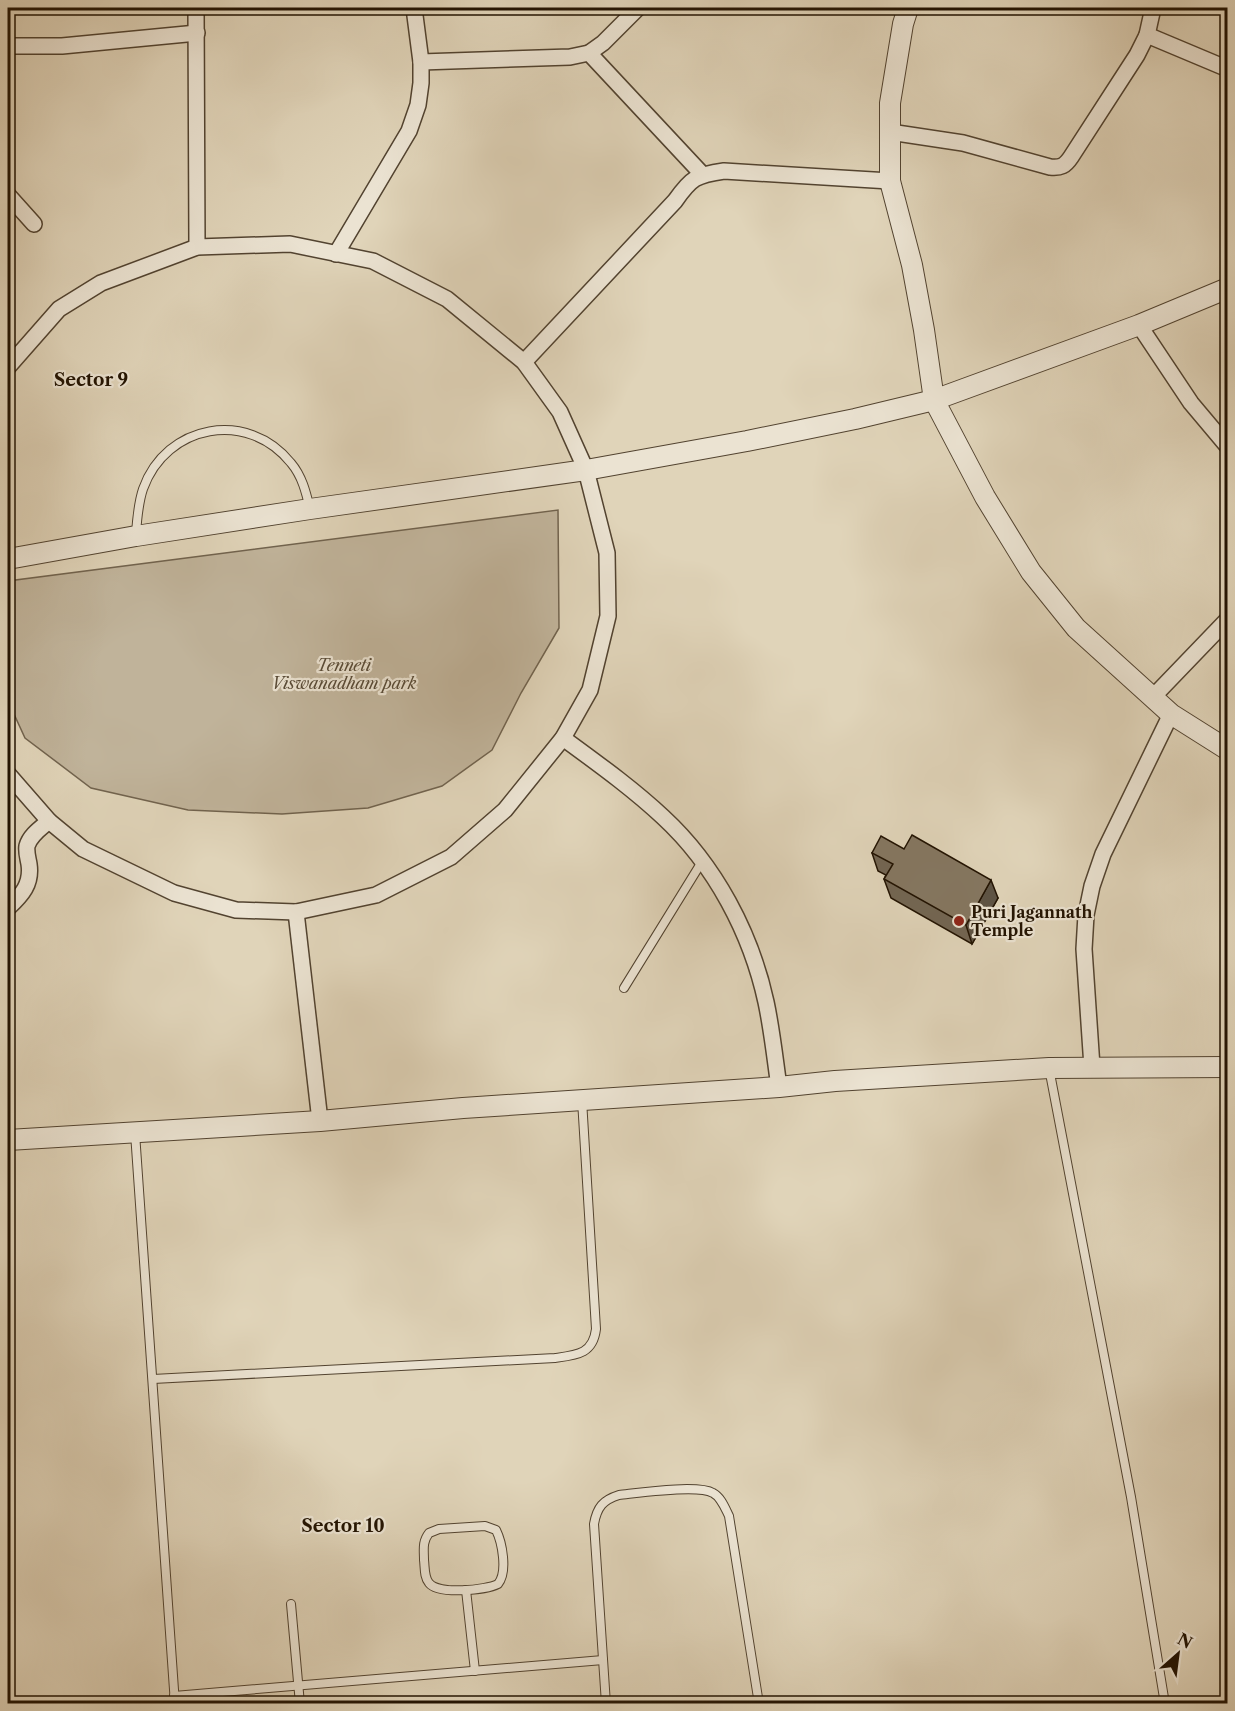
<svg xmlns="http://www.w3.org/2000/svg" width="1235" height="1711" font-family="'Libre Caslon Text',serif">
<rect width="100%" height="100%" fill="#e0d4b9"/>
<filter id="stains"><feTurbulence type="fractalNoise" baseFrequency=".00333" numOctaves="4"/><feColorMatrix values="0 0 0 0 .2 0 0 0 0 .09 0 0 0 0 .02 0 0 0 .5 -.17"/></filter>
<radialGradient id="worn" r=".72"><stop offset=".6" stop-color="#630" stop-opacity="0"/><stop offset="1" stop-color="#630" stop-opacity=".3"/></radialGradient>
<path fill="#c0b39a" stroke="#71634e" stroke-width="1.5" d="M558,510L559,628L521,693L492,750L442,786L368,808L282,814L188,810L91,788L25,738L8,701V581Z"/>
<g fill="none" stroke-linecap="round" stroke-linejoin="round">
<defs>
<g id="service">
<path d="M136,534C137,519 138,504 143,489C166,424 248,409 291,463C302,476 306,492 310,509"/>
<path d="M624,988L703,860"/>
<path d="M1049,1068L1131,1497L1165,1704"/>
<path d="M135,1133L175,1704"/>
<path d="M153,1379L555,1358C577,1355 593,1354 596,1329L582,1100"/>
<path d="M485,1526L496,1530C502,1542 508,1572 498,1584C486,1590 438,1595 429,1583C424,1577 425,1568 424,1560C424,1550 422,1542 429,1533L439,1529Z"/>
<path d="M466,1590L475,1671"/>
<path d="M291,1604L300,1704"/>
<path d="M174,1696L603,1660"/>
<path d="M606,1704L594,1524C597,1507 603,1500 619,1495C638,1493 698,1484 713,1493C721,1497 725,1508 729,1516L759,1704"/>
</g>
<g id="minor">
<path d="M196,8L197,247"/>
<path d="M1147,35L1228,69"/>
<path d="M8,46H62L197,33"/>
<path d="M589,53L702,174"/>
<path d="M421,62L570,57L589,53L603,43L638,8"/>
<path d="M890,132L963,143L1050,167C1061,168 1065,166 1071,157L1137,55L1147,35L1153,8"/>
<path d="M8,195L34,224"/>
<path d="M336,254L409,131L418,105L421,83V62L414,8"/>
<path d="M1139,325L1191,403L1228,447"/>
<path d="M524,362L675,201C691,178 696,175 724,171L890,181"/>
<path d="M8,367L59,309L101,283L197,247L290,244L373,261L447,299L524,362L560,412L586,470L607,553L608,616L590,690L563,738L505,810L451,857L376,895L296,912L236,910L174,893L83,849L49,821L8,774"/>
<path d="M1153,697L1228,619"/>
<path d="M563,738C597,763 632,788 663,817C715,865 751,933 766,1002C772,1030 775,1059 779,1087"/>
<path d="M8,908C22,895 32,884 29,864C28,858 26,852 27,846C30,835 41,828 49,821"/>
<path d="M296,912L320,1121"/>
<path d="M1092,1067L1084,949L1086,915L1092,886L1103,854L1171,714"/>
</g>
<g id="tertiary">
<path d="M908,8L903,24L890,103V181L912,265L924,330L934,400L985,497L1031,572L1076,628L1171,714L1228,750"/>
<path d="M8,559L136,536L310,509L586,470L747,441L855,419L934,400L1139,325L1228,288"/>
<path d="M8,1140L320,1121L463,1108L779,1087L835,1081L1049,1068L1228,1067"/>
</g>
</defs>
<use href="#service" stroke="#524330" stroke-width="10"/>
<use href="#minor" stroke="#524330" stroke-width="18"/>
<use href="#tertiary" stroke="#524330" stroke-width="22"/>
<use href="#service" stroke="#ebe3d2" stroke-width="8"/>
<use href="#minor" stroke="#ebe3d2" stroke-width="15"/>
<use href="#tertiary" stroke="#ebe3d2" stroke-width="20"/>
</g>
<path fill="#726653" stroke="#221302" stroke-width="1.5" d="M904,849L998,898L972,944L891,898L884,879L886,875L878,871L872,853Z"/>
<path fill="#5d5344" stroke="#221302" stroke-width="1.5" d="M991,880L998,898L972,944L966,925Z"/>
<path fill="#857761" stroke="#221302" stroke-width="1.5" d="M912,835L991,880L966,925L884,879L893,864L872,853L881,836L904,849Z"/>
<circle fill="#8f2418" stroke="#ebe3d2" stroke-width="2" cx="959" cy="921" r="6"/>
<g text-anchor="middle" dominant-baseline="central" stroke-width="4.5" stroke-linejoin="round" paint-order="stroke">
<g font-size="16" font-style="italic" fill="#594b37" stroke="#ebe3d2">
<text x="344" y="665">Tenneti<tspan x="344" dy="18">Viswanadham park</tspan></text>
</g>
<g font-size="16" font-weight="bold" fill="#221302" stroke="#ebe3d2" text-anchor="start">
<text x="971" y="912">Puri Jagannath<tspan x="971" dy="18">Temple</tspan></text>
</g>
<g font-size="18" font-weight="bold" fill="#221302" stroke="#ebe3d2">
<text x="91" y="380">Sector 9</text>
<text x="343" y="1526">Sector 10</text>
</g>
</g>
<rect width="1235" height="1711" fill="none" stroke="#e0d4b9" stroke-width="30"/>
<rect x="9" y="9" width="1217" height="1693" fill="none" stroke="#221302" stroke-width="3"/>
<rect x="15" y="15" width="1205" height="1681" fill="none" stroke="#221302" stroke-width="1.5"/>
<g transform="translate(1178 1654) rotate(28)" stroke="#ebe3d2" stroke-width="4.5" paint-order="stroke">
<path d="M0-4.5L10 22L0 15L-10 22Z" fill="#221302"/>
<text y="-9" font-size="16" font-weight="bold" text-anchor="middle" fill="#221302">N</text>
</g>
<rect width="100%" height="100%" filter="url(#stains)"/>
<rect width="100%" height="100%" fill="url(#worn)"/>
</svg>
